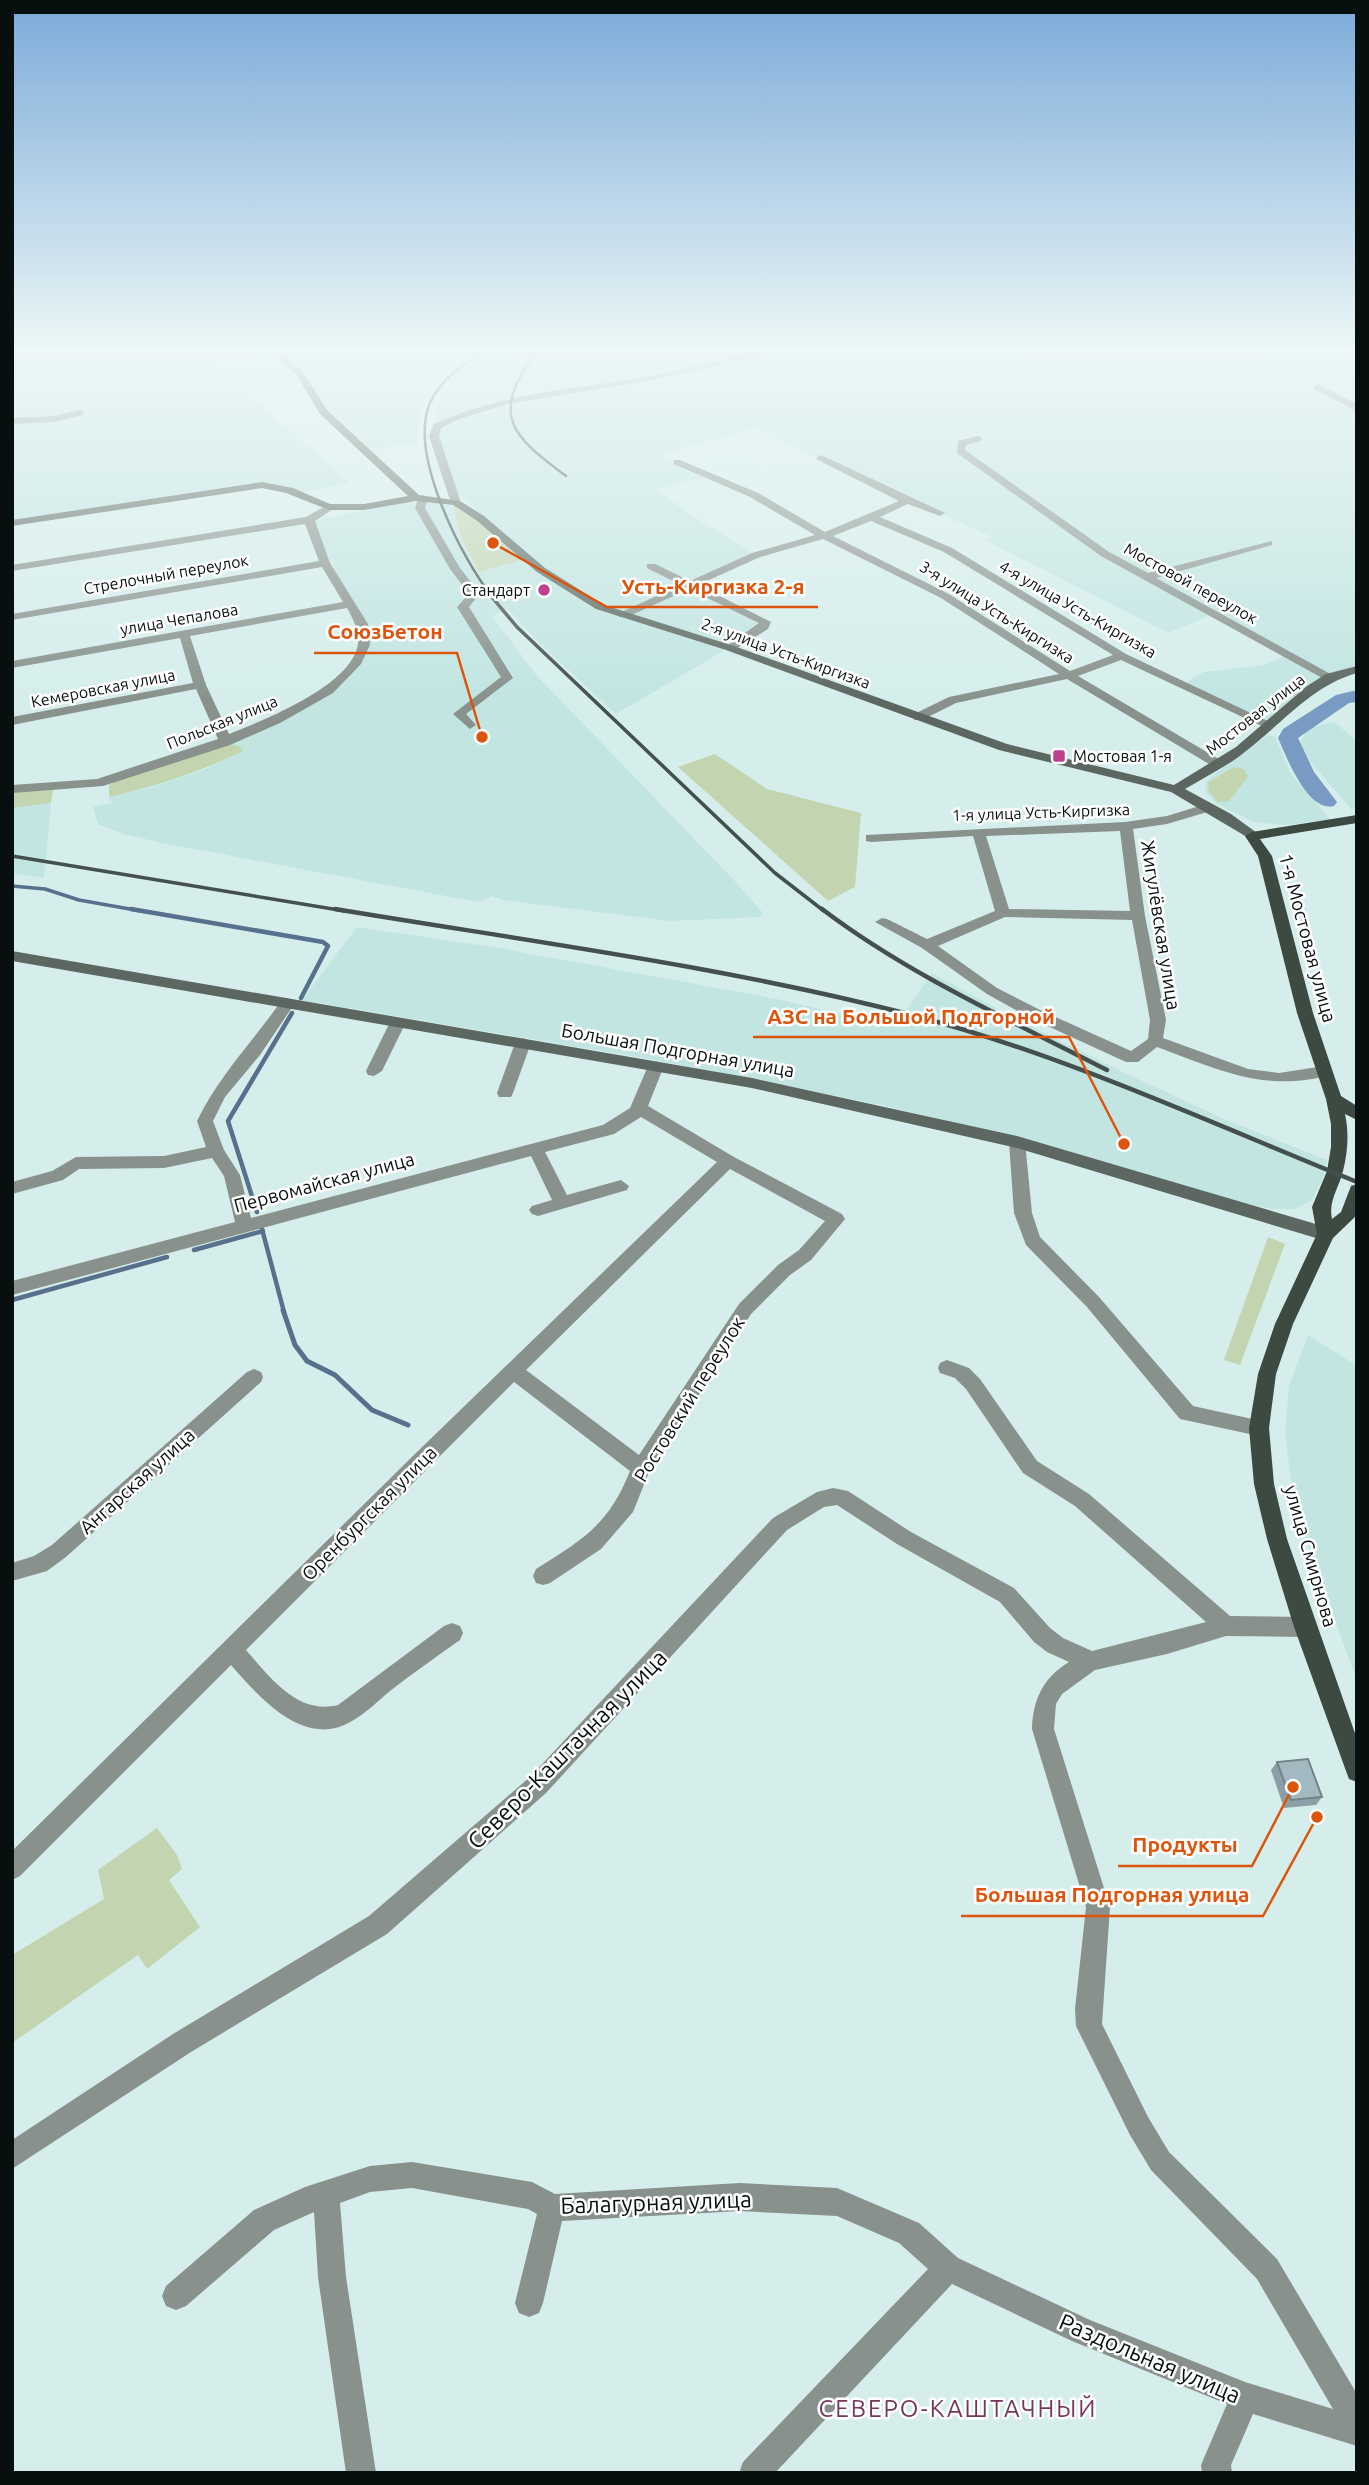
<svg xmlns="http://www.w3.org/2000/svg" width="1369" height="2485" font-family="Ubuntu,sans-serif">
<rect width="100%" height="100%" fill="#d5eeec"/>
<g fill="#c2e5e2">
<path d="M12,353H92L95,357L209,353L221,371L350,483L303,492L263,483L234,486L12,521Z"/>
<path d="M286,353H468L432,387L422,403L417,442L373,450L328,411L305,371L288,359Z"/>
<path d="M485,353H1357V666L1330,674L1109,553L957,451L1102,555L1211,615L1168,633L985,540L992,537L818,458L758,427L657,455L708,477L658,489L659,491L685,511L753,554L622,611L600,605L536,564L457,493L438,434L443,426L435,418L438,403L454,377Z"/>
<path d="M431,501L453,506L461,539L479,572L522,560L593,608L725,650L616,714L539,643L508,609L492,616L537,676L731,877L763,913L759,917L670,921L502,900L492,896L478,902L162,843L123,834L98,824L93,807L112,803L109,797L151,787L203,770L243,751L228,744L333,691L369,644L312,521L404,503Z"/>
<path d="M689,587L763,623L731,645L631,614Z"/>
<path d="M1284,656L1323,677L1307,686L1267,720L1185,683L1204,672L1264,665Z"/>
<path d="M1334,722L1357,741V808L1351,809L1298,747L1308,728Z"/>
<path d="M1268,735L1275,737L1291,774L1331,820L1285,825L1253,822L1216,803L1206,793L1205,783L1208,779Z"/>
<path d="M51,803L44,878L12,873V808Z"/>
<path d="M357,927L499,948L777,999L895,1027L932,973L1010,1016L1123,1072L1222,1118L1327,1160L1323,1178L1312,1200L1296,1209H1273L1229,1200L1024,1139L877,1104L660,1061L302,1000Z"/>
<path d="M1308,1335L1357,1366V1681L1306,1540L1292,1486L1285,1434L1289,1386Z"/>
</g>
<g fill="#c3d5b0">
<path d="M453,506L475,519L522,560L479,572L461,538Z"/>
<path d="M228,744L239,746L243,751C200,772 157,786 109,797V785L118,780Z"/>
<path d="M715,754L767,789L861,813L855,887L828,901L678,767Z"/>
<path d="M1233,767L1244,769L1248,777L1229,801L1218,802L1209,792L1208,783Z"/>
<path d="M53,789L51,803L12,808V792Z"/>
<path d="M1268,1237L1285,1244L1240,1365L1224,1360Z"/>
<path d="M157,1828L177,1855L182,1869L169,1880L200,1927L147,1969L138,1955L12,2043V1955L104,1899L98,1870Z"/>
</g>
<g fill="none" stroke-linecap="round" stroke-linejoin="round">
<path stroke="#57718d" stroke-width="3.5" d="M12,886L45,889L79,900L141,911"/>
<g stroke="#57718d" stroke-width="4.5">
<path d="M131,909L323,942L328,946L301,998"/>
<path d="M257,1212L228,1121L292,1013"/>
<path d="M262,1229L284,1312"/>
<path d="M194,1250L263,1231"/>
<path d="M12,1300L167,1257"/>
</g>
<path stroke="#57718d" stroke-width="5" d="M283,1310L295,1345L307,1361L335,1375L372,1410L408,1425"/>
<path fill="#799bc3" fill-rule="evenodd" d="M1357,690V702L1349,703L1298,738L1314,772L1337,802L1334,806C1308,813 1287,758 1278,738L1283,729L1336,695Z"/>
<g fill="#88918c" fill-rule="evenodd">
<path d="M754,353H775L652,380L508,404L462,418L441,428L439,436L461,503L456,506L451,503L429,436L434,424C497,395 565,390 633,379C673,372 713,361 754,353Z"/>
<path d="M1314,385H1320L1357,404V411L1314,389Z"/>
<path d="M80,410L83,411V415L54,422L12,424V418L54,416Z"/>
<path d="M978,436L981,437V441L966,445L965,450L1109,552L1148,573L1272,541V545L1156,578L1336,677L1326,680L1101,556L957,453L958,441Z"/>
<path d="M821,455L945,513L940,516L908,504L880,517L952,548L1126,654L1276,725L1270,729L1266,728L1121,660L1078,676L1222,761V767H1214L1067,679L956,703L922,720H914V714L949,697L1059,674L941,598L823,539L760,557L698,585L771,622L768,629L734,650L724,648L759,623L689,589L627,617H619V613L681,585L647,568V564H655L690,581L752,553L815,535L750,497L674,464V460H680L758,493L825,532L899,501L818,460L816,458ZM871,521L944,552L1113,655L1070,671L949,594L833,536Z"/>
<path d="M423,495L428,498L425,508L460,568L477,590V597L469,607L513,678L466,714L476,725L470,729L453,714L501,677L457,607L466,597V590L450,569L415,508L418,498Z"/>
<path d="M329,504L333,505V509L315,521L330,563L368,624L370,645L361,664L333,693L280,723L230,745L103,786L12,793V785L97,779L218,739L196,689L12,725V717L193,683L180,638L12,668V661L343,602L322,567L12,620V614L319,561L305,524L12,571V565L306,517ZM347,608C353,619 359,630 358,643C354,685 262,721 229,734L206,685L190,636Z"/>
<path d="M1209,803L1216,807L1214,810L1167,824L1133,829L1145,916L1166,1020L1163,1038L1248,1069L1279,1073L1324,1066L1332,1071L1330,1075C1264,1093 1217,1069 1157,1047L1138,1062H1126L1030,1018L987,994L922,948L875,922L882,918L887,919L927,939L995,911L973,836L871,842L866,841V835L1125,822L1167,816ZM1120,831L1130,911L1009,909L986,836ZM1005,917L1132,920L1150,1020L1148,1039L1131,1051L1040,1010L997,988L938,946Z"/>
<path d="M287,998L295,1003L260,1055L225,1097L213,1121L224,1150L240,1175L251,1218L603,1125L630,1108L648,1066L656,1061L664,1066L648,1106L734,1157L842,1214L845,1219L811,1260L790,1275L751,1314L649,1472L633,1512L601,1549L550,1583L543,1585L536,1583L533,1576L536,1569C583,1539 608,1526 630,1471L514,1382L246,1650C270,1677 297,1715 338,1705L444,1626L452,1623L460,1626L463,1633L460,1640C436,1657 413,1673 390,1691C378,1701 365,1714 352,1721C304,1750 259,1697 231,1665L20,1876L12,1880V1851L418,1451L717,1162L641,1117L614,1134L545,1152L567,1195L621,1180L629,1186L627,1190L538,1216L532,1214L529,1210L532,1206L552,1200L531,1156L12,1295V1281L235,1222L224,1176L212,1158L164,1168L79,1169L63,1180L12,1194V1182L52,1171L76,1157L164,1156L206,1147L197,1121C218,1077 254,1040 282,1000ZM730,1169L825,1221L799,1250L778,1265L739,1304L639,1455L526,1370Z"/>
<path d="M397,1019L405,1024L382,1071L374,1076L368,1075L366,1071L389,1024Z"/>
<path d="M523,1038L531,1043L513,1093L511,1097H499L497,1093L515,1043Z"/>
<path d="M1017,1136L1025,1142L1032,1213L1040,1237L1099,1297L1193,1406L1266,1422L1269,1428L1266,1434L1259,1436L1180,1419L1087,1307L1026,1245L1014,1213L1009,1142Z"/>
<path d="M947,1360L969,1368L980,1379L1037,1461L1089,1494L1230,1616L1305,1617L1313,1620L1316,1627L1313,1634L1305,1637L1226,1636L1167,1654L1095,1670L1062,1694L1056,1704L1054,1729L1110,1907L1102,2024L1148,2117L1169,2152L1277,2259L1357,2394V2446L1253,2414L1231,2465L1232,2473H1202L1201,2465L1227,2404L1072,2341L952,2284L775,2473H739L743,2462L928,2269L899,2243L837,2216L740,2211L562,2221L543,2303L539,2313L529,2317L519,2313L515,2303L537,2214L528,2209L412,2188L370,2192L340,2203L346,2277L376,2473H346L318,2277L314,2212L274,2230L186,2306L176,2310L166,2306L162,2296L166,2286L254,2210L305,2187L370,2166L412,2162L532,2182L555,2194L740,2183L837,2188L919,2223L958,2258L1090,2320L1245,2382L1333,2409L1257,2279L1151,2170L1130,2135L1076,2026L1075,2009L1086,1907L1032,1729C1033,1699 1043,1678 1069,1662L1047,1652L1034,1642L1000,1602L897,1544L837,1505L824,1507L787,1530L546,1793L387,1934L191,2052L12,2169V2140L173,2034L369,1916L530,1777L773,1518L817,1492L833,1488L848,1491L911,1532L1014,1588L1050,1628L1063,1638L1092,1651L1206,1622L1075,1506L1023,1473L966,1389L955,1378L940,1373L938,1368L940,1363Z"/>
<path d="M254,1369L261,1372L263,1377L261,1382L66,1557L47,1571L12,1581V1563L34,1556L52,1545L247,1372Z"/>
</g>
<g fill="#5b6760" fill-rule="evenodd">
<path d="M277,353H285L288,359L302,370L327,410L419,495L460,501L484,516L545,568L604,605L734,646L1007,744L1174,785L1236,747L1307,686L1326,674L1357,666V673C1311,686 1283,723 1246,751C1228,766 1205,777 1185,789L1231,814L1257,833V839L1252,840L1171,792L999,750L726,650L596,609L537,572L476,520L453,505L416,501L364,510H329L286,493L262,488L12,526V520L262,482L293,488L330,504H364L408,496L320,414L296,374L281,362Z"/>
<path d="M12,951L752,1078L1017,1136L1326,1227L1332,1229L1335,1234L1332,1239L1326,1241L1017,1148L752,1088L12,961Z"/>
</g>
<path fill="#3c4a42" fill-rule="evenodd" d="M1357,815V823L1260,839L1272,856L1313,1013L1341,1096L1357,1106V1120L1345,1114C1349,1132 1348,1152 1343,1171C1339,1188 1328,1201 1332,1219L1341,1212L1351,1186L1357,1184V1215L1333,1238L1293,1324L1276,1374L1269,1428L1274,1484L1287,1539L1357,1739V1782L1349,1779L1346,1771L1294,1627L1267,1539L1254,1484L1249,1428L1258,1374L1275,1324L1317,1234L1312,1207L1327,1171L1331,1147V1124L1326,1099L1297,1013L1258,856L1245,836L1252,832Z"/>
<g stroke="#43504e" stroke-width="2.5">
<path d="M479,353C460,367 440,381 430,403C408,453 461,558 493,598"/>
<path d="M535,353C490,416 511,435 566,476"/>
</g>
<g stroke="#43504e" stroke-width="3.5">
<path d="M491,596L517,627L775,873L824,911"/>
<path d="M12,856L345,911"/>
</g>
<g stroke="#43504e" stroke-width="4.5">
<path d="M335,909C527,941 723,966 912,1015C1062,1054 1213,1124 1357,1182"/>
<path d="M822,909C909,975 1010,1020 1107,1070"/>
</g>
</g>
<path fill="#8c9fa6" d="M1277,1762L1322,1797L1316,1805L1284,1808L1271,1770Z"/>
<path fill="#a3b9c1" stroke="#728287" stroke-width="2" d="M1308,1759L1322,1797L1291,1800L1277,1762Z"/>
<linearGradient id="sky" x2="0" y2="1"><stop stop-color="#7baad9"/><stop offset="0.5" stop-color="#ecf7f6"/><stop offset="1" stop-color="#ecf7f6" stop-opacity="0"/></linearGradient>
<rect width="1369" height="701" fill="url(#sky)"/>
<g fill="#bd4191" stroke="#fff" stroke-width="2.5">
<circle cx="544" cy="590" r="7"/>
<rect x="1052" y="749" width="14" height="14" rx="3.5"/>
</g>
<g text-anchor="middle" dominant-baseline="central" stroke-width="5" stroke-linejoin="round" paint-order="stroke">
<g font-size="16" fill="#08100f" stroke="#fff">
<text transform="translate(166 574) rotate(-10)">Стрелочный переулок</text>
<text transform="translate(1191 583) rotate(29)">Мостовой переулок</text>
<text transform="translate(1078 609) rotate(30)">4-я улица Усть-Киргизка</text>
<text transform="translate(997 612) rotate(32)">3-я улица Усть-Киргизка</text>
<text transform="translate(179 619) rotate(-10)">улица Чепалова</text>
<text transform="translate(786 653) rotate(20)">2-я улица Усть-Киргизка</text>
<text transform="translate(103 688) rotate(-11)">Кемеровская улица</text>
<text transform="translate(1255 714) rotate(-38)">Мостовая улица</text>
<text transform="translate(222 722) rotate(-22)">Польская улица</text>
<text transform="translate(1041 812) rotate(-2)">1-я улица Усть-Киргизка</text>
</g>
<g font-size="16" fill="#08100f" stroke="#fff" text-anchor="end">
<text x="530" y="590">Стандарт</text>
<text x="1073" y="756" text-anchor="start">Мостовая 1-я</text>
</g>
<g font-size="19" fill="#08100f" stroke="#fff">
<text transform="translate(1161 925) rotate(81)">Жигулёвская улица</text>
<text transform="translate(1308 938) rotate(75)">1-я Мостовая улица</text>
<text transform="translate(678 1050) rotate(10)">Большая Подгорная улица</text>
<text transform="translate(324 1182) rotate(-15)">Первомайская улица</text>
<text transform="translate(689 1399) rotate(-58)">Ростовский переулок</text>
<text transform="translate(137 1481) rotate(-42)">Ангарская улица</text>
<text transform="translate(369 1513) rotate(-45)">Оренбургская улица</text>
<text transform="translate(1311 1556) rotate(74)">улица Смирнова</text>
</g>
<g font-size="23" fill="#08100f" stroke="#fff">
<text transform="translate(567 1749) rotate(-45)">Северо-Каштачная улица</text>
<text transform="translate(656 2202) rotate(-2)">Балагурная улица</text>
<text transform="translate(1150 2358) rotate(23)">Раздольная улица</text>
</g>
<g font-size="24" letter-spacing="2" fill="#76375e" stroke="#fff">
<text x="958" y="2408">СЕВЕРО-КАШТАЧНЫЙ</text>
</g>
</g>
<path fill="none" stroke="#dd550c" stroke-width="2.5" d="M493 543L607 607H818M482 737L457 653H314M1124 1144L1069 1037H753M1293 1787L1252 1866H1118M1317 1817L1263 1916H961"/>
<g fill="#dd550c" stroke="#fff" stroke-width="2.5">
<circle cx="493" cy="543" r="7"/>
<circle cx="482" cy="737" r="7"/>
<circle cx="1124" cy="1144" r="7"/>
<circle cx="1293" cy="1787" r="7"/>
<circle cx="1317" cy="1817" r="7"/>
</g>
<g font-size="21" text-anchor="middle" font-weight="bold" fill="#dd550c" stroke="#fff" stroke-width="5" stroke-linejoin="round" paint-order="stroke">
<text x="713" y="594">Усть-Киргизка 2-я</text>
<text x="385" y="639">СоюзБетон</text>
<text x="911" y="1024">АЗС на Большой Подгорной</text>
<text x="1185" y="1852">Продукты</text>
<text x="1112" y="1902">Большая Подгорная улица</text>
</g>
<rect width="1369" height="2485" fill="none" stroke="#08100f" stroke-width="28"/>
</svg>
